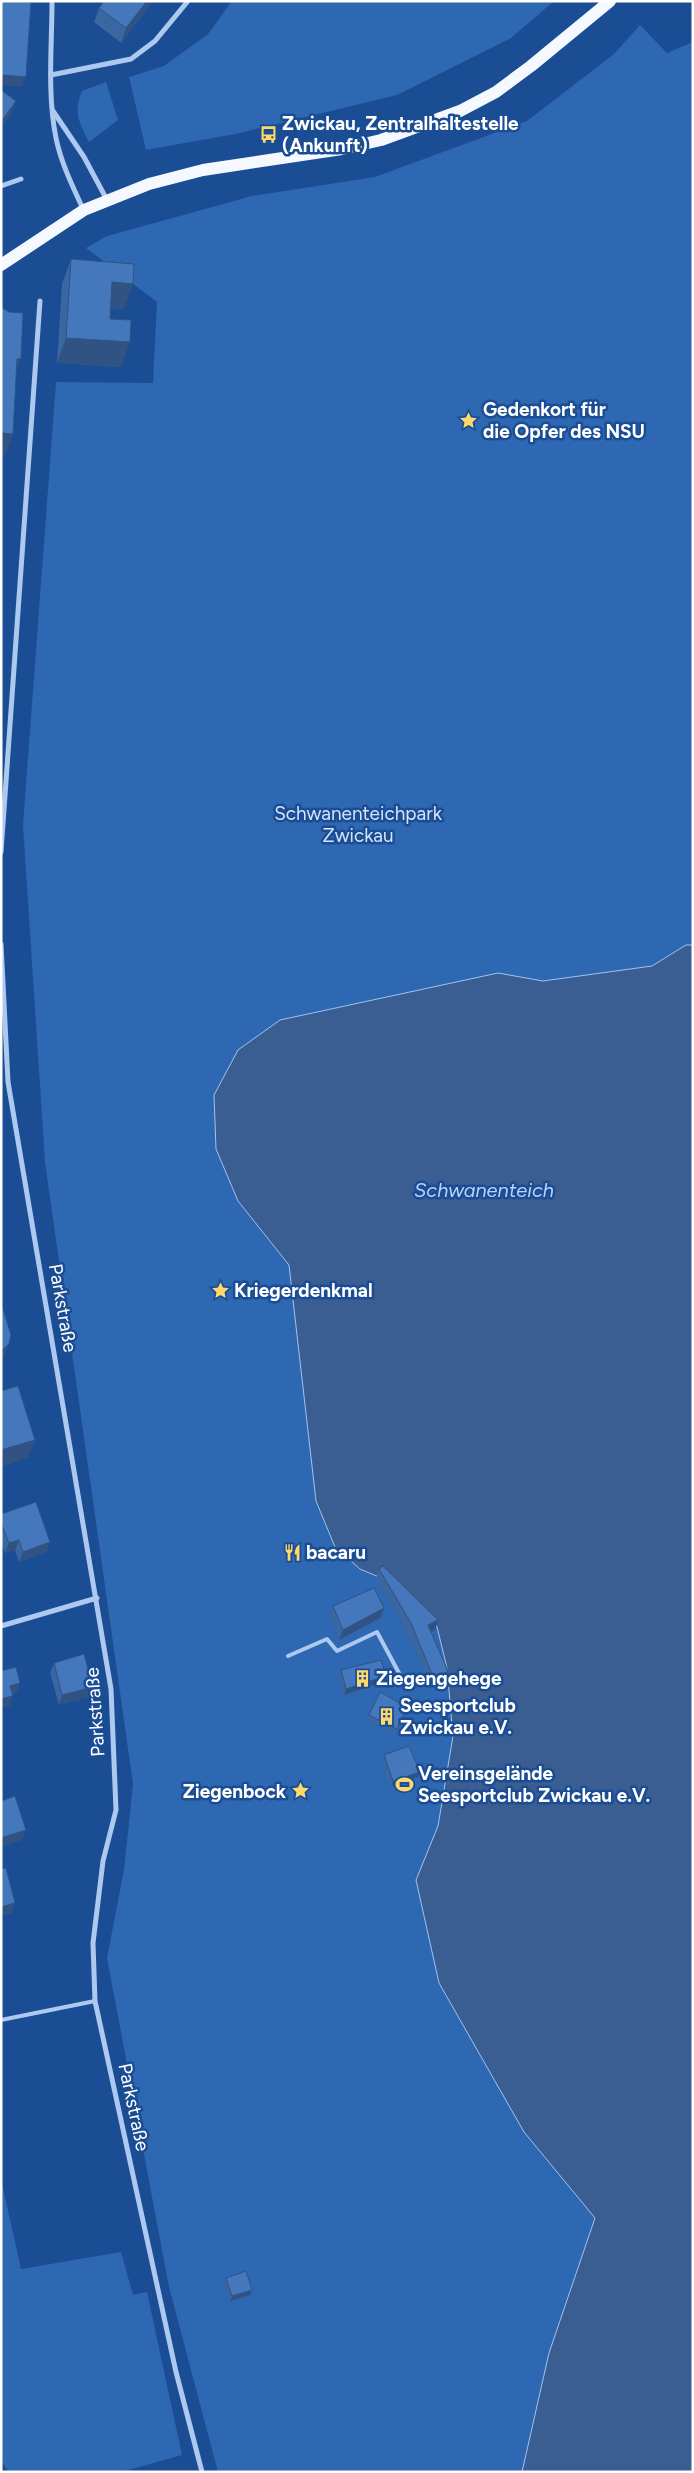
<svg xmlns="http://www.w3.org/2000/svg" width="694" height="2473" font-family="Figtree,sans-serif">
<rect width="100%" height="100%" fill="#1b4d94"/>
<g fill="#2e67b2">
<path d="M232,1H554L511,38L397,95L235,134L146,150L129,77L164,66L208,34Z"/>
<path d="M640,25L667,53L693,42V2472H218L169,2287L107,1958L124,1870L133,1784L45,1162L23,825L56,382L153,383L157,302L86,248L107,236L252,196L375,177L527,121L614,54Z"/>
<path d="M106,82L118,120L89,142C79,122 73,112 82,91Z"/>
<path d="M1,2179L21,2269L121,2252L133,2295L147,2292L182,2455L121,2472H9L1,2461Z"/>
</g>
<path fill="#3a5e92" stroke="#a0c4f1" d="M686,945H693V2472H522L549,2353L595,2218L524,2132L439,1983L416,1880L438,1826L453,1736L447,1668L437,1627L412,1595L393,1583L360,1569L335,1547L316,1501L289,1265L238,1201L216,1149L214,1095L238,1050L280,1020L498,973L543,981L652,966Z"/>
<g fill="none" stroke-linecap="round" stroke-linejoin="round">
<g stroke="#adc9ef" stroke-width="4">
<path d="M288,1656L327,1639L337,1651L377,1632L407,1688"/>
<path d="M1,2020L95,2001"/>
</g>
<g stroke="#adc9ef" stroke-width="5">
<path d="M52,1C52,46 47,94 56,138C61,163 73,187 83,209"/>
<path d="M51,75L131,59L155,41L188,1"/>
<path d="M53,111L84,157L107,200"/>
<path d="M1,186L21,179"/>
<path d="M1,852L40,301"/>
<path d="M1,944L8,1082L111,1689L116,1810L103,1861L93,1943L95,2001L176,2372L202,2472"/>
<path d="M1,1626L97,1598"/>
</g>
<path stroke="#f5f9ff" stroke-width="12" d="M1,265L84,210L149,184L203,170L342,149L381,140L460,111L496,92L531,66L610,1"/>
</g>
<g fill="#3a66a1">
<path d="M153,1L121,43L94,22L99,8Z"/>
<path d="M71,259L124,309L111,308L110,319L121,367L57,363L62,284Z"/>
<path d="M1,1514L47,1552L19,1562L15,1550L5,1553L1,1543Z"/>
<path d="M379,1569L435,1630L431,1632L448,1671L445,1681L431,1688L407,1633L376,1579Z"/>
<path d="M333,1606L384,1608L380,1618L339,1640L329,1616Z"/>
<path d="M54,1663L93,1687L89,1697L59,1705L50,1673Z"/>
<path d="M341,1670L385,1681L344,1695L339,1675Z"/>
<path d="M407,1707L395,1734L367,1720L369,1715Z"/>
<path d="M384,1755L420,1772L418,1777L391,1786L382,1760Z"/>
<path d="M226,2278L252,2290L250,2295L230,2301L224,2283Z"/>
</g>
<g fill="#305383">
<path d="M147,1H153L121,43L126,28Z"/>
<path d="M1,75L26,77L22,87L1,85Z"/>
<path d="M16,101L11,115L1,129V122Z"/>
<path d="M112,282L133,284L124,309L103,307Z"/>
<path d="M66,338L130,342L121,367L57,363Z"/>
<path d="M17,359H21L13,381Z"/>
<path d="M1,433L13,434L5,456H1Z"/>
<path d="M9,1344L4,1359L1,1361V1351Z"/>
<path d="M35,1440L28,1458L1,1467V1450Z"/>
<path d="M19,1540L15,1550L5,1553L9,1543Z"/>
<path d="M50,1542L47,1552L19,1562L23,1552Z"/>
<path d="M384,1608L380,1618L339,1640L343,1630Z"/>
<path d="M438,1620L435,1630L424,1635L428,1625Z"/>
<path d="M448,1671L445,1681L431,1688L434,1679Z"/>
<path d="M386,1676L385,1681L344,1695L346,1689Z"/>
<path d="M20,1683L17,1693L7,1696L10,1686Z"/>
<path d="M93,1687L89,1697L59,1705L62,1695Z"/>
<path d="M13,1696L10,1706L1,1708V1699Z"/>
<path d="M420,1772L418,1777L391,1786L393,1781Z"/>
<path d="M26,1830L22,1840L1,1847V1838Z"/>
<path d="M15,1903L12,1913L1,1916V1907Z"/>
<path d="M252,2290L250,2295L230,2301L232,2296Z"/>
</g>
<g fill="#47b" stroke="#305383">
<path d="M1,1L31,2L26,77L1,75Z"/>
<path d="M104,1H147L126,28L99,8Z"/>
<path d="M1,90L16,101L1,122Z"/>
<path d="M71,259L134,264L133,284L112,282L110,319L131,320L130,342L66,338Z"/>
<path d="M1,307L9,312L23,313L21,359H17L13,434L1,433Z"/>
<path d="M1,1303L11,1335L9,1344L1,1351Z"/>
<path d="M18,1386L35,1440L1,1450V1391Z"/>
<path d="M36,1502L50,1542L23,1552L19,1540L9,1543L1,1523V1514Z"/>
<path d="M383,1566L438,1620L428,1625L448,1671L434,1679L411,1623L379,1569Z"/>
<path d="M374,1588L384,1608L343,1630L333,1606Z"/>
<path d="M84,1654L93,1687L62,1695L54,1663Z"/>
<path d="M381,1660L386,1676L346,1689L341,1670Z"/>
<path d="M16,1667L20,1683L10,1686L13,1696L1,1699V1671Z"/>
<path d="M380,1692L407,1707L397,1729L369,1715Z"/>
<path d="M409,1746L420,1772L393,1781L384,1755Z"/>
<path d="M15,1796L26,1830L1,1838V1801Z"/>
<path d="M6,1868L15,1903L1,1907V1869Z"/>
<path d="M246,2271L252,2290L232,2296L226,2278Z"/>
</g>
<defs>
<symbol id="bus-bare" viewBox="-9 -9 18 18"><path d="M-5-6H5V4H4V6H2V4H-2V6H-4V4H-5ZM-3.5-4V0h7V-4ZM-3.5 1.2v1.5H-2V1.2ZM2 1.2v1.5H3.5V1.2Z" fill="#ffd86b" stroke="#1b4d94" stroke-width="2.5" paint-order="stroke"/></symbol>
<symbol id="sight-bare" viewBox="-9 -9 18 18"><path d="M0-6L1.8-2.2L6-1.7L2.9 1.2L3.7 5.4L0 3.3L-3.7 5.4L-2.9 1.2L-6-1.7L-1.8-2.2Z" fill="#ffd86b" stroke="#1b4d94" stroke-width="2.5" paint-order="stroke"/></symbol>
<symbol id="restaurant-bare" viewBox="-9 -9 18 18"><path d="M-5-6h1v4h1v-4h1v4h1v-4h1v5L-1.5 .5V6h-2V.5L-5-1ZM5-6V6H3V1.5H1.5Q1.5-4 5-6Z" fill="#ffd86b" stroke="#1b4d94" stroke-width="2.5" paint-order="stroke"/></symbol>
<symbol id="building-bare" viewBox="-9 -9 18 18"><path d="M-4-6H4V6H1V3H-1V6H-4ZM-2.5-4.3h1.7v1.8h-1.7ZM.8-4.3h1.7v1.8H.8ZM-2.5-1h1.7V.8h-1.7ZM.8-1h1.7V.8H.8Z" fill="#ffd86b" stroke="#1b4d94" stroke-width="2.5" paint-order="stroke"/></symbol>
<symbol id="stadium-bare" viewBox="-9 -9 18 18"><path d="M0-5a6.5 5 0 1 0 0 10a6.5 5 0 1 0 0-10ZM-3.5-1.8h7v3.6h-7Z" fill="#ffd86b" stroke="#1b4d94" stroke-width="2.5" paint-order="stroke"/></symbol>
</defs>
<g fill-rule="evenodd">
<use href="#bus-bare" x="256" y="122" width="25" height="25"/>
<use href="#sight-bare" x="456" y="408" width="25" height="25"/>
<use href="#sight-bare" x="208" y="1278" width="25" height="25"/>
<use href="#restaurant-bare" x="280" y="1540" width="25" height="25"/>
<use href="#building-bare" x="350" y="1666" width="25" height="25"/>
<use href="#building-bare" x="374" y="1704" width="25" height="25"/>
<use href="#stadium-bare" x="392" y="1772" width="25" height="25"/>
<use href="#sight-bare" x="288" y="1778" width="25" height="25"/>
</g>
<g text-anchor="middle" dominant-baseline="central" stroke-width="5" stroke-linejoin="round" paint-order="stroke">
<g font-size="19" font-weight="bold" fill="#fff" stroke="#1b4d94" text-anchor="start">
<text x="282" y="123">Zwickau, Zentralhaltestelle<tspan x="282" dy="22">(Ankunft)</tspan></text>
<text x="483" y="409">Gedenkort für<tspan x="483" dy="22">die Opfer des NSU</tspan></text>
<text x="234" y="1290">Kriegerdenkmal</text>
<text x="306" y="1552">bacaru</text>
<text x="376" y="1678">Ziegengehege</text>
<text x="400" y="1705">Seesportclub<tspan x="400" dy="22">Zwickau e.V.</tspan></text>
<text x="418" y="1773">Vereinsgelände<tspan x="418" dy="22">Seesportclub Zwickau e.V.</tspan></text>
<text x="286" y="1791" text-anchor="end">Ziegenbock</text>
</g>
<g font-size="19" fill="#d3e4fb" stroke="#1b4d94">
<text x="358" y="813">Schwanenteichpark<tspan x="358" dy="22">Zwickau</tspan></text>
</g>
<g font-size="19" fill="#fff" stroke="#1b4d94">
<text transform="translate(63 1308) rotate(80)">Parkstraße</text>
<text transform="translate(95 1712) rotate(-94)">Parkstraße</text>
<text transform="translate(134 2107) rotate(78)">Parkstraße</text>
</g>
<g font-size="20" font-style="italic" fill="#b9d4f6" stroke="#1b4d94">
<text x="484" y="1190">Schwanenteich</text>
</g>
</g>
<rect width="694" height="2473" fill="none" stroke="#ffffff" stroke-width="5"/>
</svg>
